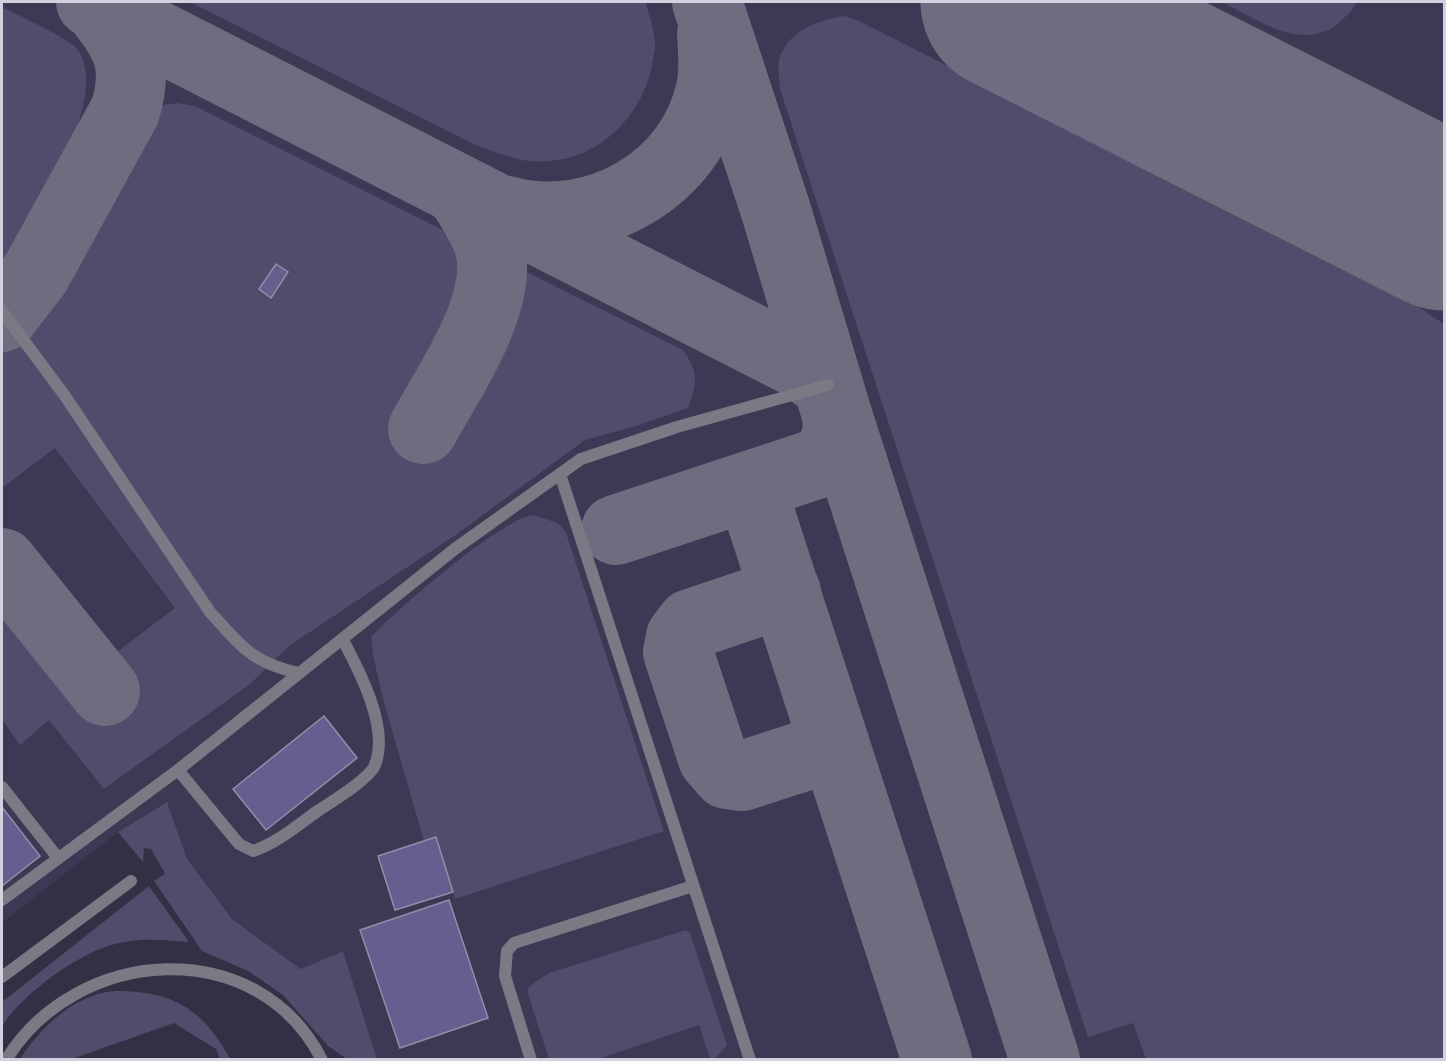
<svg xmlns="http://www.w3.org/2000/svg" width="1446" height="1061" font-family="'Fira Sans',sans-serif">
<rect width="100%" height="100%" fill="#333045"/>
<path fill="#3d3854" d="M2,2H1444V1059H377L343,951L301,969L232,919L186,859L166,802L118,832L2,923Z"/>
<g fill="#514b6c">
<path d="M190,2H645C649,14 654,28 655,42C656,49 653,57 652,65C643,114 601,158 549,161C520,164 495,152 469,142Z"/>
<path d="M1222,2H1356C1354,10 1348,14 1342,20C1306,55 1258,20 1222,2Z"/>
<path d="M2,7C16,14 69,38 77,49C114,99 29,224 2,269Z"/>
<path d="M844,16L859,21L1402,296L1444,324V1059H1146L1133,1023L1088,1037L780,89C780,80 777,68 779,60C787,31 818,20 844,16Z"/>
<path d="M177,103L195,106L683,350C699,373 697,382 688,408L633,427L585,440L457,534L289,646L250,684L104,789L49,720L20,745L2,719V613L84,712L127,675L113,655L175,608L55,448L2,488V342L26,324L53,288L108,180L130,129L164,105Z"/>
<path d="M533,515L558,523L566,533L664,831L455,899L436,837L424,841L383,699L373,655L371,637C399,608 498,521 533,515Z"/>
<path d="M167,802L187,859L232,919L301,969L343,951L377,1059H347L328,1046L283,995L248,971L202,951L154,881L165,874L151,849L144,848L143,862L118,832Z"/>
<path d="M149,886L189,942C167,940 146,938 125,942C85,947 23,993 2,1026V1002Z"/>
<path d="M686,930L690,933L727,1045L715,1059H710L699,1025L598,1059H549L527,991L530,986L549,973Z"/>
<path d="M115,991C173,991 203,1009 230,1059H220L216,1049L174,1023L72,1059H20C41,1027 75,994 115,991Z"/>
</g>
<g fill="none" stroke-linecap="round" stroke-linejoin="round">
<g stroke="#6e6c7e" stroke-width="70">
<path d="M91,2L799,363L828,385"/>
<path d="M707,2L776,211L837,415L1045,1060"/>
<path d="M507,211C595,235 692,179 711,89C715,72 713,51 712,34"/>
<path d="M2,317L36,273L125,111C140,63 126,41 96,4"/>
<path d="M423,429C450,379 510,296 487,239C480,222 470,206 460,191"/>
<path d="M751,487L937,1060"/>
<path d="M616,530L819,463C835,450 839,436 837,415"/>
<path d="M2,563L105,691"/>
<path d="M786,592L691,624L681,637L678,652L713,758L727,774L742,776L835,746"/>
</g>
<path stroke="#6e6c7e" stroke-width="177" d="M1009,2L1444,222"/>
</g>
<g fill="#675e90" stroke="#928ea8" stroke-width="1.5">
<path d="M276,264L288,272L271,298L259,289Z"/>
<path d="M324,716L357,758L266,830L233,789Z"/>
<path d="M2,807L40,856L2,886Z"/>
<path d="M436,837L453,892L395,910L378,856Z"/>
<path d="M449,900L488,1018L400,1048L360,930Z"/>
</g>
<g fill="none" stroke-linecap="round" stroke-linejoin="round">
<g stroke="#7b7984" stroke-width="12">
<path d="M2,311L65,396L210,612C241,646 252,663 299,673"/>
<path d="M560,474L750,1060"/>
<path d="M178,770L239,844L253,851C277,843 298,825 319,810C333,801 367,780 374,767C391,731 360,672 343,640"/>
<path d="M2,787L58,858"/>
<path d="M2,900L178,770L456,548L581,459L677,427L828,385"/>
<path d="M2,977L131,881"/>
<path d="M6,1060C76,946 257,932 322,1060"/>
<path d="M531,1060L505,976L507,951L514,943L693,886"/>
</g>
</g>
<rect width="1446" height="1061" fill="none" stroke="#d3d1df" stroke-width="6"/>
</svg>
